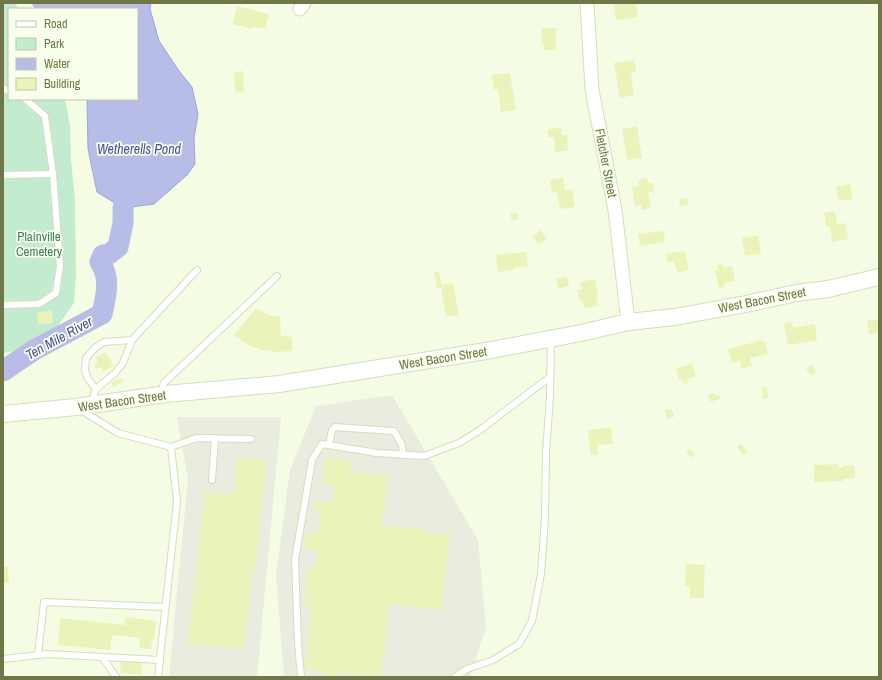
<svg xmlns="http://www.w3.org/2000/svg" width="882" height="680" font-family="'Archivo Narrow',sans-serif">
<rect width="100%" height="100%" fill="#f4fde4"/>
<g fill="#e9ecde">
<path d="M392,395L478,540L486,627L470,677H284L276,575L290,470L316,406Z"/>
<path d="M177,417H281L257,677H169L188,479Z"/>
</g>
<path fill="#c2ebd0" d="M3,3H15L19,9H9V99H65L70,126L71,161L75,200L76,275L74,303L52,334L11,352L3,353Z"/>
<path fill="#b8bde7" stroke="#9da3d9" d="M32,3H151L150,9L159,41L179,71L192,87L198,114L194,138L195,164L187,175L154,204L123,208L97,192L88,149L87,99H137V9H36Z"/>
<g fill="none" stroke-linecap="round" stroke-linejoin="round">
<path stroke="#b8bde7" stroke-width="21" d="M3,371L34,350L102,314C106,296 111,278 100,262L103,255L109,254L118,247L123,223V208L131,180"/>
</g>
<g fill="#ebf3ba">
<path d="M614,3H636L638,17L616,20Z"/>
<path d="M237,6L269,14L265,29L253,27L252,29L233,24Z"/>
<path d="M541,28H556V50H544V44H542Z"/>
<path d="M634,60L636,72L631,73L634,95L620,98L614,63Z"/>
<path d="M243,71L244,92L235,93L234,72Z"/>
<path d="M510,73L516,110L501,112L498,89L494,90L492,75Z"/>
<path d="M637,126L642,158L627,160L622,129Z"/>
<path d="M561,128L562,135H567L568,151L555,152L554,137H548V129Z"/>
<path d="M563,178L565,190L572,189L575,207L560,209L557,192L552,193L550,180Z"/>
<path d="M647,178L648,183H653L654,191L648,192L651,208L642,210L641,205L635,206L632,187L639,186L638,180Z"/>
<path d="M850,184L853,199L839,201L836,187Z"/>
<path d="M687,198L688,205L680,206L679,199Z"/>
<path d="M835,211L837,224L845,223L848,239L832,242L830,226H826L824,213Z"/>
<path d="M517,212L518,220L512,221L510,214Z"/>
<path d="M540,230L547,238L539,245L532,237Z"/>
<path d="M664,231L665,242L640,246L638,234Z"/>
<path d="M758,235L761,253L745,256L742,238Z"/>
<path d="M685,251L689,270L677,273L674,261L668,263L666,254Z"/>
<path d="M526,252L528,266L514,268V270L498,272L496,255Z"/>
<path d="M723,264L724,268L732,266L735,281L724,283L725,287L719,288L715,270H718L717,265Z"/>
<path d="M439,271L442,285L453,283L459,315L446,317L441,288L437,289L434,272Z"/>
<path d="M567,276L569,286L558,289L556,279Z"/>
<path d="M595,279L598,297H596L598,306L584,308L582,301H580L577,290L582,289L580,282Z"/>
<path d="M256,308L268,315L280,317L281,336L292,337V351L277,352L262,350L248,345L234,335Z"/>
<path d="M52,311L53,323L38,324L37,312Z"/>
<path d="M879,319V333L869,334L867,321Z"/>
<path d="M792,322L793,328L815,324L817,340L788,345L784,323Z"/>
<path d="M762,340L763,342L765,341L768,354L750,358L752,366L741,369L740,361L732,363L728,349Z"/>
<path d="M106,352L114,366L103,372L100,367L96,369L94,365L98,363L95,358Z"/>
<path d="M692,364L696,376L687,379L688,383L684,384L682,379L679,380L676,368Z"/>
<path d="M812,365L816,372L810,375L806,368Z"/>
<path d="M121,378L123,382L113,387L111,382Z"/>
<path d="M762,387H767L768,398L763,399Z"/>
<path d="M714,393L715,396L719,395L720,399L710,402L708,395Z"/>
<path d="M672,409L674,417L667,419L665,410Z"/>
<path d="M611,427L613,444L597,445L598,454L591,455L588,430Z"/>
<path d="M741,443L747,452L743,455L737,447Z"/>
<path d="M690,448L695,454L691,458L686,452Z"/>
<path d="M325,457L351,460L350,472L388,476L382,527L394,528V526L424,529V532L450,535L441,610L390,604L381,677L338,673V677H323V671L304,669L312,607L304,606L308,566L315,567L317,550L304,549L306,532L319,534L321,511L314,510L315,500L333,502L334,485L322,484Z"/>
<path d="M237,458L267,461L255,573H252L244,649L188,644L205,492L230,495L231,490L234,491Z"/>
<path d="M838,464V468H842V466L854,465L855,478L843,479V481L814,482V465Z"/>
<path d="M686,564L705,565L704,598H690V587L685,586Z"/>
<path d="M3,567H8L9,583H3Z"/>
<path d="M125,617L156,621L154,639H152L151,649L139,648L140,638L112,635L110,650L58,645L60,618L125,625Z"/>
<path d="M121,660L142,662L141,675L120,673Z"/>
</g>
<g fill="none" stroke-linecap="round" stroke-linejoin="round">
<defs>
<g id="service">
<path d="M3,88L9,91"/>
<path d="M3,175L53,174L45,116L25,99"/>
<path d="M3,305L39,304L56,293L60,266L53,174"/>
<path d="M96,389L88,379L85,370L86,358L96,347L104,342L132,340"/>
<path d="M162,393V389L164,383L277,276"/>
<path d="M91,403L96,389L115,373L123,363L132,340L197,270"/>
<path d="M81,410L118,433L171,447L177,501L158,677"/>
<path d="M329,445L332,430L335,427L394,431L402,445L403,455"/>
<path d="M171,447L196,438L251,439"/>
<path d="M212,480L215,438"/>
<path d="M38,655L44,602L165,607"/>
<path d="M102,657L116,677"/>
<path d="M3,659L47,654L160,660"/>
<path d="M301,677L298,643L295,560L312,460L322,444L377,453L424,456L459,443L480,430L550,377"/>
<path d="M455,677L467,669L493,660L519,644L532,621L541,574L545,518L546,454L550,395L551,340"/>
</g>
<g id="minor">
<path d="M587,3L592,90L615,210L628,322"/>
<path d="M300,9L304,3"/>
</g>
<path id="tertiary" d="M3,414L76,407L166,394L279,384L486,351L581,333L628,322L675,317L746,304L796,293L828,289L879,277"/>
</defs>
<use href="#service" stroke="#d6ddba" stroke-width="8"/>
<use href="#minor" stroke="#d6ddba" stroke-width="15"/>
<use href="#tertiary" stroke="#d6ddba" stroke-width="18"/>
<use href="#service" stroke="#fff" stroke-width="6"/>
<use href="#minor" stroke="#fff" stroke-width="13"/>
<use href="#tertiary" stroke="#fff" stroke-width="16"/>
</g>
<g text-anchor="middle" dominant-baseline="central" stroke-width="3.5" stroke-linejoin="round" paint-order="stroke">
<g font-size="13" fill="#717648" stroke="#f8ffeb">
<text transform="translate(606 163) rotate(79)">Fletcher Street</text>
<text transform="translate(762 300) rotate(-11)">West Bacon Street</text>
<text transform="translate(443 358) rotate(-9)">West Bacon Street</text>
<text transform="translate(122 401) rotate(-8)">West Bacon Street</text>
</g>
<g font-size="13" fill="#407d5c" stroke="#f8ffeb">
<text x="39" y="236">Plainville<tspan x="39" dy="15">Cemetery</tspan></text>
</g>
<g font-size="14" font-style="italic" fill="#4a51a0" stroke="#f8ffeb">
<text x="139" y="149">Wetherells Pond</text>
<text transform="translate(59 338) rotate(-29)">Ten Mile River</text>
</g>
</g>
<rect width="882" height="680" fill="none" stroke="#717648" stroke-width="8"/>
<rect x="8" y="8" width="130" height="92" fill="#f8ffeb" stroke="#c2c8aa"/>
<rect x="16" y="21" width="20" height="6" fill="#ffffff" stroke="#c2c8aa"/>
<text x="44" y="28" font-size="12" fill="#717648">Road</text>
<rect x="16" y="38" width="20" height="12" fill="#c2ebd0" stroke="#c2c8aa"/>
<text x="44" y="48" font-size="12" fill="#717648">Park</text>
<rect x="16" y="58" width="20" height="12" fill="#b8bde7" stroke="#c2c8aa"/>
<text x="44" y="68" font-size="12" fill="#717648">Water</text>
<rect x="16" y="78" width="20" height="12" fill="#ebf3ba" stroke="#c2c8aa"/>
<text x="44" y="88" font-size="12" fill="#717648">Building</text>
</svg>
